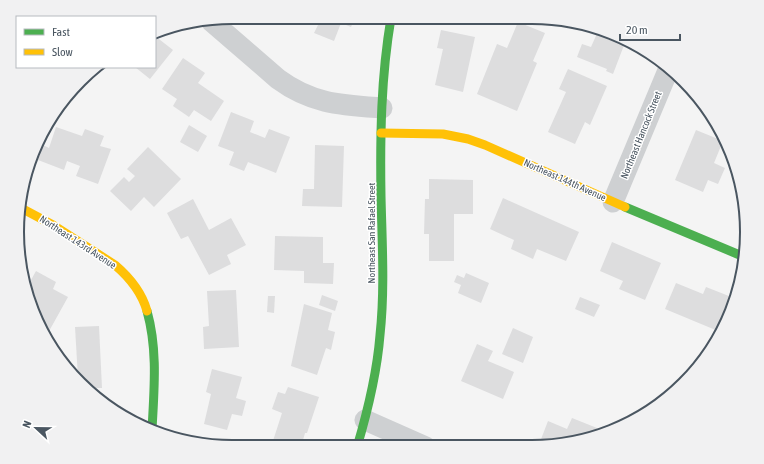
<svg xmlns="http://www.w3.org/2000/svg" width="764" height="464" font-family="'Asap Condensed',sans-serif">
<rect width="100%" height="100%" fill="#f4f4f4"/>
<g fill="#ddddde">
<path d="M284,17H307L355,18L351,27L341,23L334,41L314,33L319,23L307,18L303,25Z"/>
<path d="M518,22L545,33L533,61L537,63L517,111L477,94L497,44L507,48Z"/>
<path d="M599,29L614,33L626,40L613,74L606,71L607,69L577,57L582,44L591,47Z"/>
<path d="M441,30L475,37L463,92L435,85L443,49L437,48Z"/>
<path d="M155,36L173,50L150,79L135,67H155Z"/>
<path d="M183,58L205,73L198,83L224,101L211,121L194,110L189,117L173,106L177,99L162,89Z"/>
<path d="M568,69L607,86L590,125L585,122L575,144L548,132L566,92L559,89Z"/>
<path d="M231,112L254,121L250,132L265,138L269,129L290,137L276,173L248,162L244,171L229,165L234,152L218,146Z"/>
<path d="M189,125L207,136L198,152L180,142Z"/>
<path d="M56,127L82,136L85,129L104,136L100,146L111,149L98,184L76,176L80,166L67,161L64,170L38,160L43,145L49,148Z"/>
<path d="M696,130L723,141L714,163L725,168L718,184L708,180L703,192L675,180Z"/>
<path d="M315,145L344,146L342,207L302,206L303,189H314Z"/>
<path d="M148,147L181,179L154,207L144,197L131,211L110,191L124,177L129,182L135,176L127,169Z"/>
<path d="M429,179L473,180V214H454V261H429V234H424L425,199H429Z"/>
<path d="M503,198L579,232L566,261L537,249L533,259L511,249L514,240L490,229Z"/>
<path d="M193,199L209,230L231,218L246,245L227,255L231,264L209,275L188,236L181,239L167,213Z"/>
<path d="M275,236L323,237V263H334L333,284L304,283V271L274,270Z"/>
<path d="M612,242L661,263L645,300L619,289L623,281L600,271Z"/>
<path d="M36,271L56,282L53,289L68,297L48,333L43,330L34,313L35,311L33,310L28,301L26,289Z"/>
<path d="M466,273L489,283L481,303L458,293L461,285L454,282L457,275L464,278Z"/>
<path d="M676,283L703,294L706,287L734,298L718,331L665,309Z"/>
<path d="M236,290L239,347L204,349L203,327L209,326L207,291Z"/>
<path d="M322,295L338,301L335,311L319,305Z"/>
<path d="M268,296H275L274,313L267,312Z"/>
<path d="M580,297L600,305L594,317L575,309Z"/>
<path d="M304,304L332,313L328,330L335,332L331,350L326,348L317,375L291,366Z"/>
<path d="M99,326L102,388H88L78,378L75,327Z"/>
<path d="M513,328L533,337L523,363L502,354Z"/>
<path d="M477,344L493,351L488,361L514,372L503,399L461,381Z"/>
<path d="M212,369L242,377L236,398L246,401L242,416L232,414L227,430L204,424L211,394L206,392Z"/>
<path d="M288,387L319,397L307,433H305L301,447H271L282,413L272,409L278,392L285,394Z"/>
<path d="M572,418L597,428L593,437L588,440L546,447H538L548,421L567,429Z"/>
</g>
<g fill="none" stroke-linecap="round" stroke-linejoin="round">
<g stroke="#ced0d2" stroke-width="21">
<path d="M211,21L278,79C312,104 341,105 382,108"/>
<path d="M613,202L669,68"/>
<path d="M365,420L426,447"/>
</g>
<g stroke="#4caf50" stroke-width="9">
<path d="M625,207L742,256"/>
<path d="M147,311C158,350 154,390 152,430"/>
<path d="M357,447C368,410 377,373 380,335C385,289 382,242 381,196C380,136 381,77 391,18"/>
</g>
<g stroke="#ffc107" stroke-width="9">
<path d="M381,133L443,134L468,139L485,145L625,207"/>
<path d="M21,208L53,225L115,265C129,277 142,293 147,311"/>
</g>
</g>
<g text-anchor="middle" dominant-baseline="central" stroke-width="3" stroke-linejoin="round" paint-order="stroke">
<g font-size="10" fill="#4a5661" stroke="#fff">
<text transform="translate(641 135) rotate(-68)">Northeast Hancock Street</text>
<text transform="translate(565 180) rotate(24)">Northeast 144th Avenue</text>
<text transform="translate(371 233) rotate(-90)">Northeast San Rafael Street</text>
<text transform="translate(78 242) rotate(33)">Northeast 143rd Avenue</text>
</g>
</g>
<path d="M0 0H764V464H0ZM232 24H532A208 208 0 0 1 740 232V232A208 208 0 0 1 532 440H232A208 208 0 0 1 24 232V232A208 208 0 0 1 232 24Z" fill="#f1f1f2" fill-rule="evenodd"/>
<path fill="none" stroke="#4a5661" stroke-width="2" d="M232 24H532A208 208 0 0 1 740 232V232A208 208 0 0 1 532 440H232A208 208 0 0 1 24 232V232A208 208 0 0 1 232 24Z"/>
<rect x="16" y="16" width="140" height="52" fill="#ffffff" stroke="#b7bbc0"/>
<rect x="24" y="29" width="20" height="6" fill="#4caf50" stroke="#b7bbc0"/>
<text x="52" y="36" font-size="12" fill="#4a5661">Fast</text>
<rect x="24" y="49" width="20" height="6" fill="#ffc107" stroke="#b7bbc0"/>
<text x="52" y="56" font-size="12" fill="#4a5661">Slow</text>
<g transform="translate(36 428) rotate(292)" stroke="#ffffff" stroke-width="3" paint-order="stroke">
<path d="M0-3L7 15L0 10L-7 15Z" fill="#4a5661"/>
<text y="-6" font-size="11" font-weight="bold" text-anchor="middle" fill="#4a5661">N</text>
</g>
<path d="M620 34v6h60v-6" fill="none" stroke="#4a5661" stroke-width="2"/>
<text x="626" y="34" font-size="12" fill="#4a5661" stroke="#ffffff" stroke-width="3" paint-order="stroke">20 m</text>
</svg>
